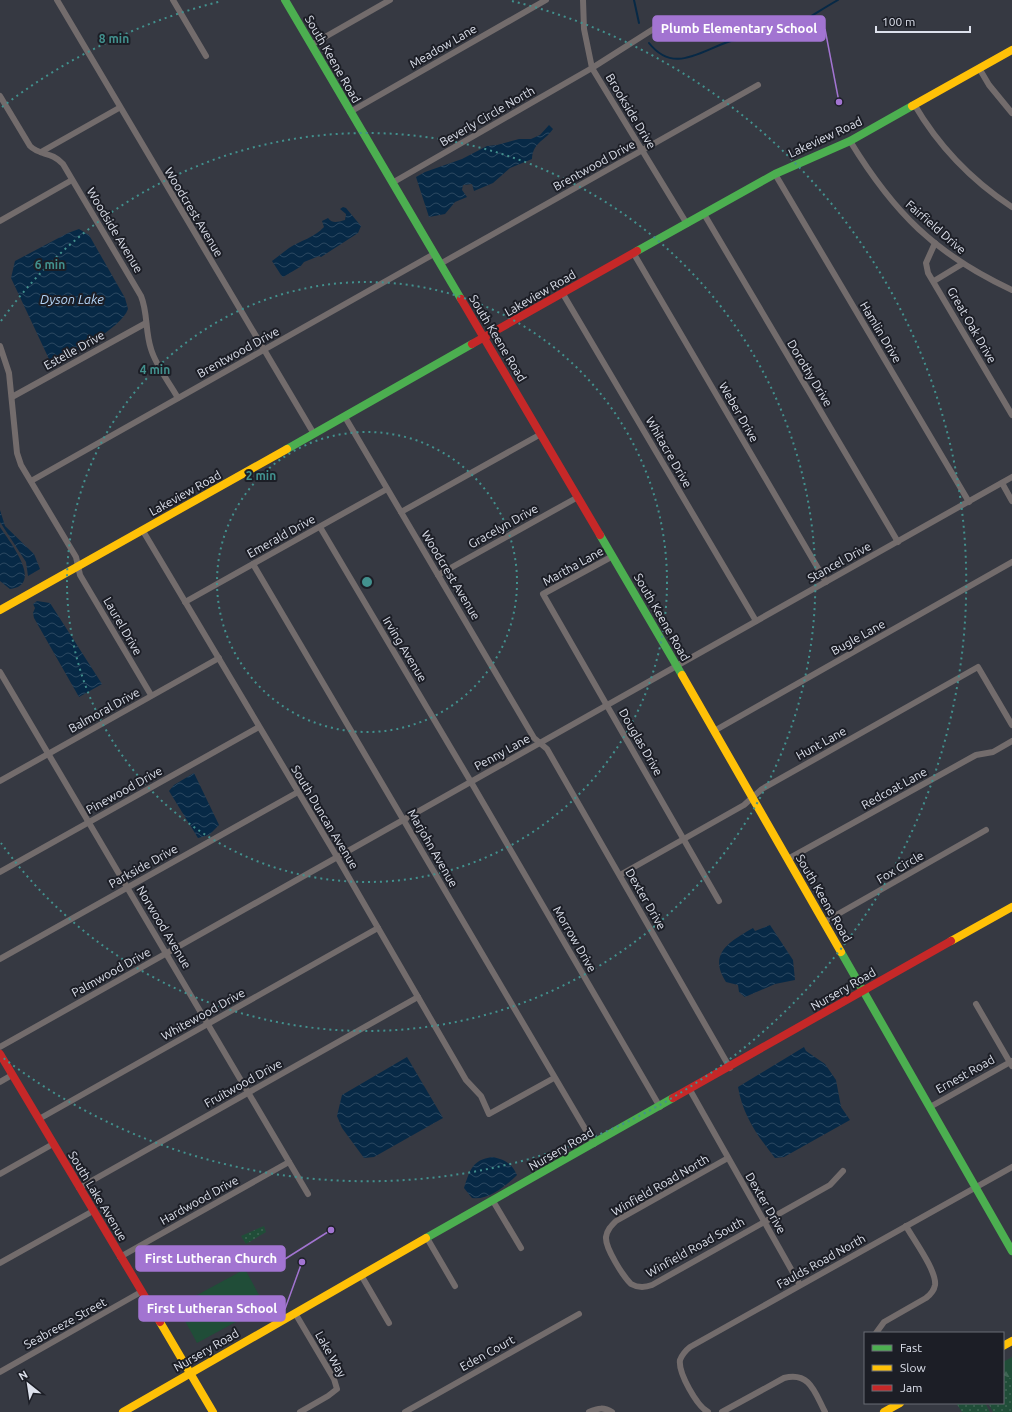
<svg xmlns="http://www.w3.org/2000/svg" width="1012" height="1412" font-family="Ubuntu,sans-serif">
<defs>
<pattern id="green-dots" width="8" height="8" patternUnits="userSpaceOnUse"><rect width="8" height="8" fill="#204d38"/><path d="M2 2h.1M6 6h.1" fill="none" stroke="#406655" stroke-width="1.8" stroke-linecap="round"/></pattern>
<pattern id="forest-firs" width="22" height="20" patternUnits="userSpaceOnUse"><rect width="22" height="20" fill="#204d38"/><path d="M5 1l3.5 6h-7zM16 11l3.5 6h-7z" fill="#406655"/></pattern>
<pattern id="water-waves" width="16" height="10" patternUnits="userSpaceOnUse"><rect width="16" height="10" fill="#072946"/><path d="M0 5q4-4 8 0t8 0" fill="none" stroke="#2b4861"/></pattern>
</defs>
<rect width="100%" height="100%" fill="#363942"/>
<g fill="url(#green-dots)">
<path d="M264,1226L266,1232L246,1244L241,1236Z"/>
<path d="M1012,1357V1412H993L988,1403H1003V1362Z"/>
<path d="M956,1403H985L990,1412H962Z"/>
</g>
<path fill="url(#forest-firs)" d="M1012,1359V1379L1003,1375V1364Z"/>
<path fill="#204d38" d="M245,1269L265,1306L197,1343L177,1306Z"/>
<g fill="url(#water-waves)">
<path d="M549,125L553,129C544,142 533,142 532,159L510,168L493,183L474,191L472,184L463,185L462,190L467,197L455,202L445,214L429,217L416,177L425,172L462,159L487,146L497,145L519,139H531L540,135Z"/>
<path d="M343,207L346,208L361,226L358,233L321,257L319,256L304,262L300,267L283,277L281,275L272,261C278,257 283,252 289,248C301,240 314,238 324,227L322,221L328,218C333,224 337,222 345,220L346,214L340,209Z"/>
<path d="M79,229L89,235L125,298L128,309C121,328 73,354 55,362L49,359L11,278L15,261L68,233Z"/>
<path d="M0,510L5,526L34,554L40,569L28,576L26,562L0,522Z"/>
<path d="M0,527C9,541 45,585 10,589L0,581Z"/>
<path d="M37,601L50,603L102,684L79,697L34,618L33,613L35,608L33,604Z"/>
<path d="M194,773L219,825L209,835L198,838L169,791L174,785Z"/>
<path d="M770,925L793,960L795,980L775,984L745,997L739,992L738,985L726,982C707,953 731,941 753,928L755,931Z"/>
<path d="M804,1047L806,1051L825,1064L836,1080L841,1107L850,1120L784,1157L775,1158C757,1135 743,1116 738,1087Z"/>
<path d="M407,1057L443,1118L374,1157L364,1158L342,1128L337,1116L342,1095Z"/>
<path d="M492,1157C505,1159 512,1164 517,1175C507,1185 488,1201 472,1198L464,1188C470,1170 472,1160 492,1157Z"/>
</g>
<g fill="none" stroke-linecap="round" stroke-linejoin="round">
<g stroke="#072946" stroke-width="2">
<path d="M634,0L639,23"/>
<path d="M649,43C674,75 701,50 731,41C743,38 756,41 768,38C792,30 815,13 838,0"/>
</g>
<g stroke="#736c6c" stroke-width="6">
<path d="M57,0L314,434"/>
<path d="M173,0L206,56"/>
<path d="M583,0L584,29L592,68L687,224"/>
<path d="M311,45L390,0"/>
<path d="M979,68L989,85L1012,113"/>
<path d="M0,96L30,146C40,156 51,151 63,164L141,296C148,313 145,331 151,349C156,366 169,382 178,398"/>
<path d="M914,104C939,147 971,180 1012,207"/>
<path d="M350,112L546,0"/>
<path d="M850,141C894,213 935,254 1012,290"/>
<path d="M41,152L119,108"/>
<path d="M775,174L969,502"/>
<path d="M392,183L592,68L655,28"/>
<path d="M704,214L898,542"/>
<path d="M0,221L72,180"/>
<path d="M935,243L926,263L928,273L1012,415"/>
<path d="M634,254L826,582"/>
<path d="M440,264L758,85"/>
<path d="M934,281L962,264"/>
<path d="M563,294L756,621"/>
<path d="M0,346L9,373L17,453L21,465L76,557L80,575L151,695"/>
<path d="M12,397L146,323"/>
<path d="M345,417L534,738L547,749L730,1068"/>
<path d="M31,481L434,254"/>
<path d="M1002,483L1012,501"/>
<path d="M401,512L541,434"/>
<path d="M320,527L471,782L660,1107"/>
<path d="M143,531L337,857L466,1080L481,1096L489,1114L554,1078"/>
<path d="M613,556L543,594L719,901"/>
<path d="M253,564L594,1144"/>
<path d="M438,575L578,497"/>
<path d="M185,602L387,489"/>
<path d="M0,672L308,1194"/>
<path d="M714,731L1012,562"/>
<path d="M0,781L219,658"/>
<path d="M788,859L976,755L993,752L1012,741"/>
<path d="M0,872L259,727"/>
<path d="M620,875L744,805L762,789L978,667L1012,725"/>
<path d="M824,922L986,830"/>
<path d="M0,959L298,792"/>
<path d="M976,1004L1012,1066"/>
<path d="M0,1047L1012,477"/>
<path d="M0,1082L12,1075"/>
<path d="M690,1090L800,1285"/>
<path d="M930,1107L1012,1061"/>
<path d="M39,1119L378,928"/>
<path d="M728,1158L616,1221C611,1226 607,1230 606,1237C605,1248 623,1276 631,1284C638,1288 644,1288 652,1285L830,1185L843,1171"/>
<path d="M0,1174L53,1144"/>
<path d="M79,1188L418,997"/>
<path d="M493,1201L521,1248"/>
<path d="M427,1238L455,1286"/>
<path d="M120,1257L289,1162"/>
<path d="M0,1263L93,1211"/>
<path d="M361,1275L389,1323"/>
<path d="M295,1313L334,1379L337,1389L328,1396L300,1412"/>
<path d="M876,1333L884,1322L926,1298C930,1295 934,1291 935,1285C937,1271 913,1239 906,1226"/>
<path d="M0,1372L141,1292"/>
<path d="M405,1412L579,1314"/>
<path d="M589,1412C598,1408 604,1407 612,1412"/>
<path d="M708,1412C697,1406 678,1373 680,1360C682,1355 685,1351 690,1347L1012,1167"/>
<path d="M722,1412L784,1378C810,1371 815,1393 825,1412"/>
</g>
<g stroke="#4caf50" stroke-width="8">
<path d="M285,0L461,299"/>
<path d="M637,251L775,174L850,141L912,106"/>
<path d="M287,449L472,344"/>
<path d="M600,535L682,675"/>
<path d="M841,952L1012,1251"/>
<path d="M426,1238L673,1098"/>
</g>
<g stroke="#ffc107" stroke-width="8">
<path d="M912,106L1012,50"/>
<path d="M0,610L287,449"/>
<path d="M682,675L841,952"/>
<path d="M951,941L1012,907"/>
<path d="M160,1322L213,1412"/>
<path d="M1003,1346L1012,1341"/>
<path d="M123,1412L426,1238"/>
<path d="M884,1412L900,1403"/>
</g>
<g stroke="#c62828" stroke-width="8">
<path d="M461,299L600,535"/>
<path d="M472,344L637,251"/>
<path d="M0,1054L160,1322"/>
<path d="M673,1098L951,941"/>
</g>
</g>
<g fill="none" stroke="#42918e" stroke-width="2" stroke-dasharray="2 4">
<circle cx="367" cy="582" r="150"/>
<circle cx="367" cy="582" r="300"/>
<path d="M1 321A449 449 0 1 1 1 843"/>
<path d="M2 107A599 599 0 0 1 222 1M512 1A599 599 0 1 1 2 1057"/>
</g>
<g text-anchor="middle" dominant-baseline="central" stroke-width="4" stroke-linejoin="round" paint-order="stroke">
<g font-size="12" fill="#dde1ec" stroke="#1c1e26">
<text transform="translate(443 46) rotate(-30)">Meadow Lane</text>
<text transform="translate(333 59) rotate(60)">South Keene Road</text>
<text transform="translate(631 111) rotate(59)">Brookside Drive</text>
<text transform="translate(487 116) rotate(-30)">Beverly Circle North</text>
<text transform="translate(825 137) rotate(-25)">Lakeview Road</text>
<text transform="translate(594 165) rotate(-29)">Brentwood Drive</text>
<text transform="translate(194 212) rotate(59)">Woodcrest Avenue</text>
<text transform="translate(936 227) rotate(41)">Fairfield Drive</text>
<text transform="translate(115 230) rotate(59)">Woodside Avenue</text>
<text transform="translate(540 293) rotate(-30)">Lakeview Road</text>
<text transform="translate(972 325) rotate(60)">Great Oak Drive</text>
<text transform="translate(881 332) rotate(59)">Hamlin Drive</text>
<text transform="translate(498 338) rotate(59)">South Keene Road</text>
<text transform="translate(74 350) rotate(-29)">Estelle Drive</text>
<text transform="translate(238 352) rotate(-29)">Brentwood Drive</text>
<text transform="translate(810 373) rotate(59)">Dorothy Drive</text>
<text transform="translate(739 412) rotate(60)">Weber Drive</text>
<text transform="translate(669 452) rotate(60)">Whitacre Drive</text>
<text transform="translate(185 493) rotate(-29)">Lakeview Road</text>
<text transform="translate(503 526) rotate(-29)">Gracelyn Drive</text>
<text transform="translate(281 536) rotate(-29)">Emerald Drive</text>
<text transform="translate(839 562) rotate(-29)">Stancel Drive</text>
<text transform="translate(573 566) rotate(-29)">Martha Lane</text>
<text transform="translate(451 575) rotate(59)">Woodcrest Avenue</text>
<text transform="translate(662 617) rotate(60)">South Keene Road</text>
<text transform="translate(123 626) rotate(60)">Laurel Drive</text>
<text transform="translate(858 637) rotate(-29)">Bugle Lane</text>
<text transform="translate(405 649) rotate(59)">Irving Avenue</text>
<text transform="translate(104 710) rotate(-29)">Balmoral Drive</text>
<text transform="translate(641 742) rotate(60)">Douglas Drive</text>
<text transform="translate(821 743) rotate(-29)">Hunt Lane</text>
<text transform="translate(502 752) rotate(-29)">Penny Lane</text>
<text transform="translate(894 788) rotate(-29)">Redcoat Lane</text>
<text transform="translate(124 790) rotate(-29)">Pinewood Drive</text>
<text transform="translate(325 817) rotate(59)">South Duncan Avenue</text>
<text transform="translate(433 848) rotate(60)">Marjohn Avenue</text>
<text transform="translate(143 866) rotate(-29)">Parkside Drive</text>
<text transform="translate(900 867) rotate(-30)">Fox Circle</text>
<text transform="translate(824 898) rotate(60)">South Keene Road</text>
<text transform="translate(646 899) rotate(60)">Dexter Drive</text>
<text transform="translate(164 927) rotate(59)">Norwood Avenue</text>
<text transform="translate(575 939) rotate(60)">Morrow Drive</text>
<text transform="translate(111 972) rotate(-29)">Palmwood Drive</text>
<text transform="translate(843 989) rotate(-30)">Nursery Road</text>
<text transform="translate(203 1014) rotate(-29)">Whitewood Drive</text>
<text transform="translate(965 1074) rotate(-29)">Ernest Road</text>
<text transform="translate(243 1083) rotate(-29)">Fruitwood Drive</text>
<text transform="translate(561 1149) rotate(-30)">Nursery Road</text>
<text transform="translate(660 1185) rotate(-30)">Winfield Road North</text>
<text transform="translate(98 1196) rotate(59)">South Lake Avenue</text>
<text transform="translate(199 1200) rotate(-29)">Hardwood Drive</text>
<text transform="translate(766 1203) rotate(60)">Dexter Drive</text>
<text transform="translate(695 1247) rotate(-29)">Winfield Road South</text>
<text transform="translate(821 1261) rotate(-29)">Faulds Road North</text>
<text transform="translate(65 1323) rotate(-29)">Seabreeze Street</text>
<text transform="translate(206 1350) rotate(-30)">Nursery Road</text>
<text transform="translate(487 1353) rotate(-29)">Eden Court</text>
<text transform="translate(331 1354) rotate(61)">Lake Way</text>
</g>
<g font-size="13" font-style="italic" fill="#b5d7fa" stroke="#1c1e26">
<text x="72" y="299">Dyson Lake</text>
</g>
</g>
<circle cx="367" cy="582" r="6" fill="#42918e" stroke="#1c1e26" stroke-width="2"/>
<g font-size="12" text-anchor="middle" font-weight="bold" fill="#42918e" stroke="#1c1e26" stroke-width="4" stroke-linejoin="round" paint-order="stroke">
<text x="114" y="43">8 min</text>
<text x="50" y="269">6 min</text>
<text x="155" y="374">4 min</text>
<text x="261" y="480">2 min</text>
</g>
<path fill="none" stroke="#a274d1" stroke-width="1.5" d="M839 102L825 29M331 1230L285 1259M302 1262L285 1309"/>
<g fill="#a274d1" stroke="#1c1e26" stroke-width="1.5">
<circle cx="839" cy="102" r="4"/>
<circle cx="331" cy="1230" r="4"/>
<circle cx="302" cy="1262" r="4"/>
</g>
<g fill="#a274d1" stroke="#a274d1" stroke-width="1.5">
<rect x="653" y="16" width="172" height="25" rx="4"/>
<rect x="136" y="1246" width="149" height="25" rx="4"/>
<rect x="139" y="1296" width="146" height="25" rx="4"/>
</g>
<g font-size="13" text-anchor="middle" font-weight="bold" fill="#fff">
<text x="739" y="33">Plumb Elementary School</text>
<text x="211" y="1263">First Lutheran Church</text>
<text x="212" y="1313">First Lutheran School</text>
</g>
<rect x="864" y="1332" width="140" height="72" fill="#1c1e26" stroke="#696c75"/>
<rect x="872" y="1345" width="20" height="6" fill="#4caf50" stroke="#696c75"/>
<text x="900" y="1352" font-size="12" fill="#dde1ec">Fast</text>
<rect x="872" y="1365" width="20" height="6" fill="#ffc107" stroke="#696c75"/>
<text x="900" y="1372" font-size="12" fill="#dde1ec">Slow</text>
<rect x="872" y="1385" width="20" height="6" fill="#c62828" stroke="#696c75"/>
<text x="900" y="1392" font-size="12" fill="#dde1ec">Jam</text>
<g transform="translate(28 1384) rotate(330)" stroke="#1c1e26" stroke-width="3" paint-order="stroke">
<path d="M0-3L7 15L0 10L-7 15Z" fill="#dde1ec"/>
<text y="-6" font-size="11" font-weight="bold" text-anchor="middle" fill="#dde1ec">N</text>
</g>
<path d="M876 26v6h94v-6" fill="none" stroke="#dde1ec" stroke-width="2"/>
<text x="882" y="26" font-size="12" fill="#dde1ec" stroke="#1c1e26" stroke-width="3" paint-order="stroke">100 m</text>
</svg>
